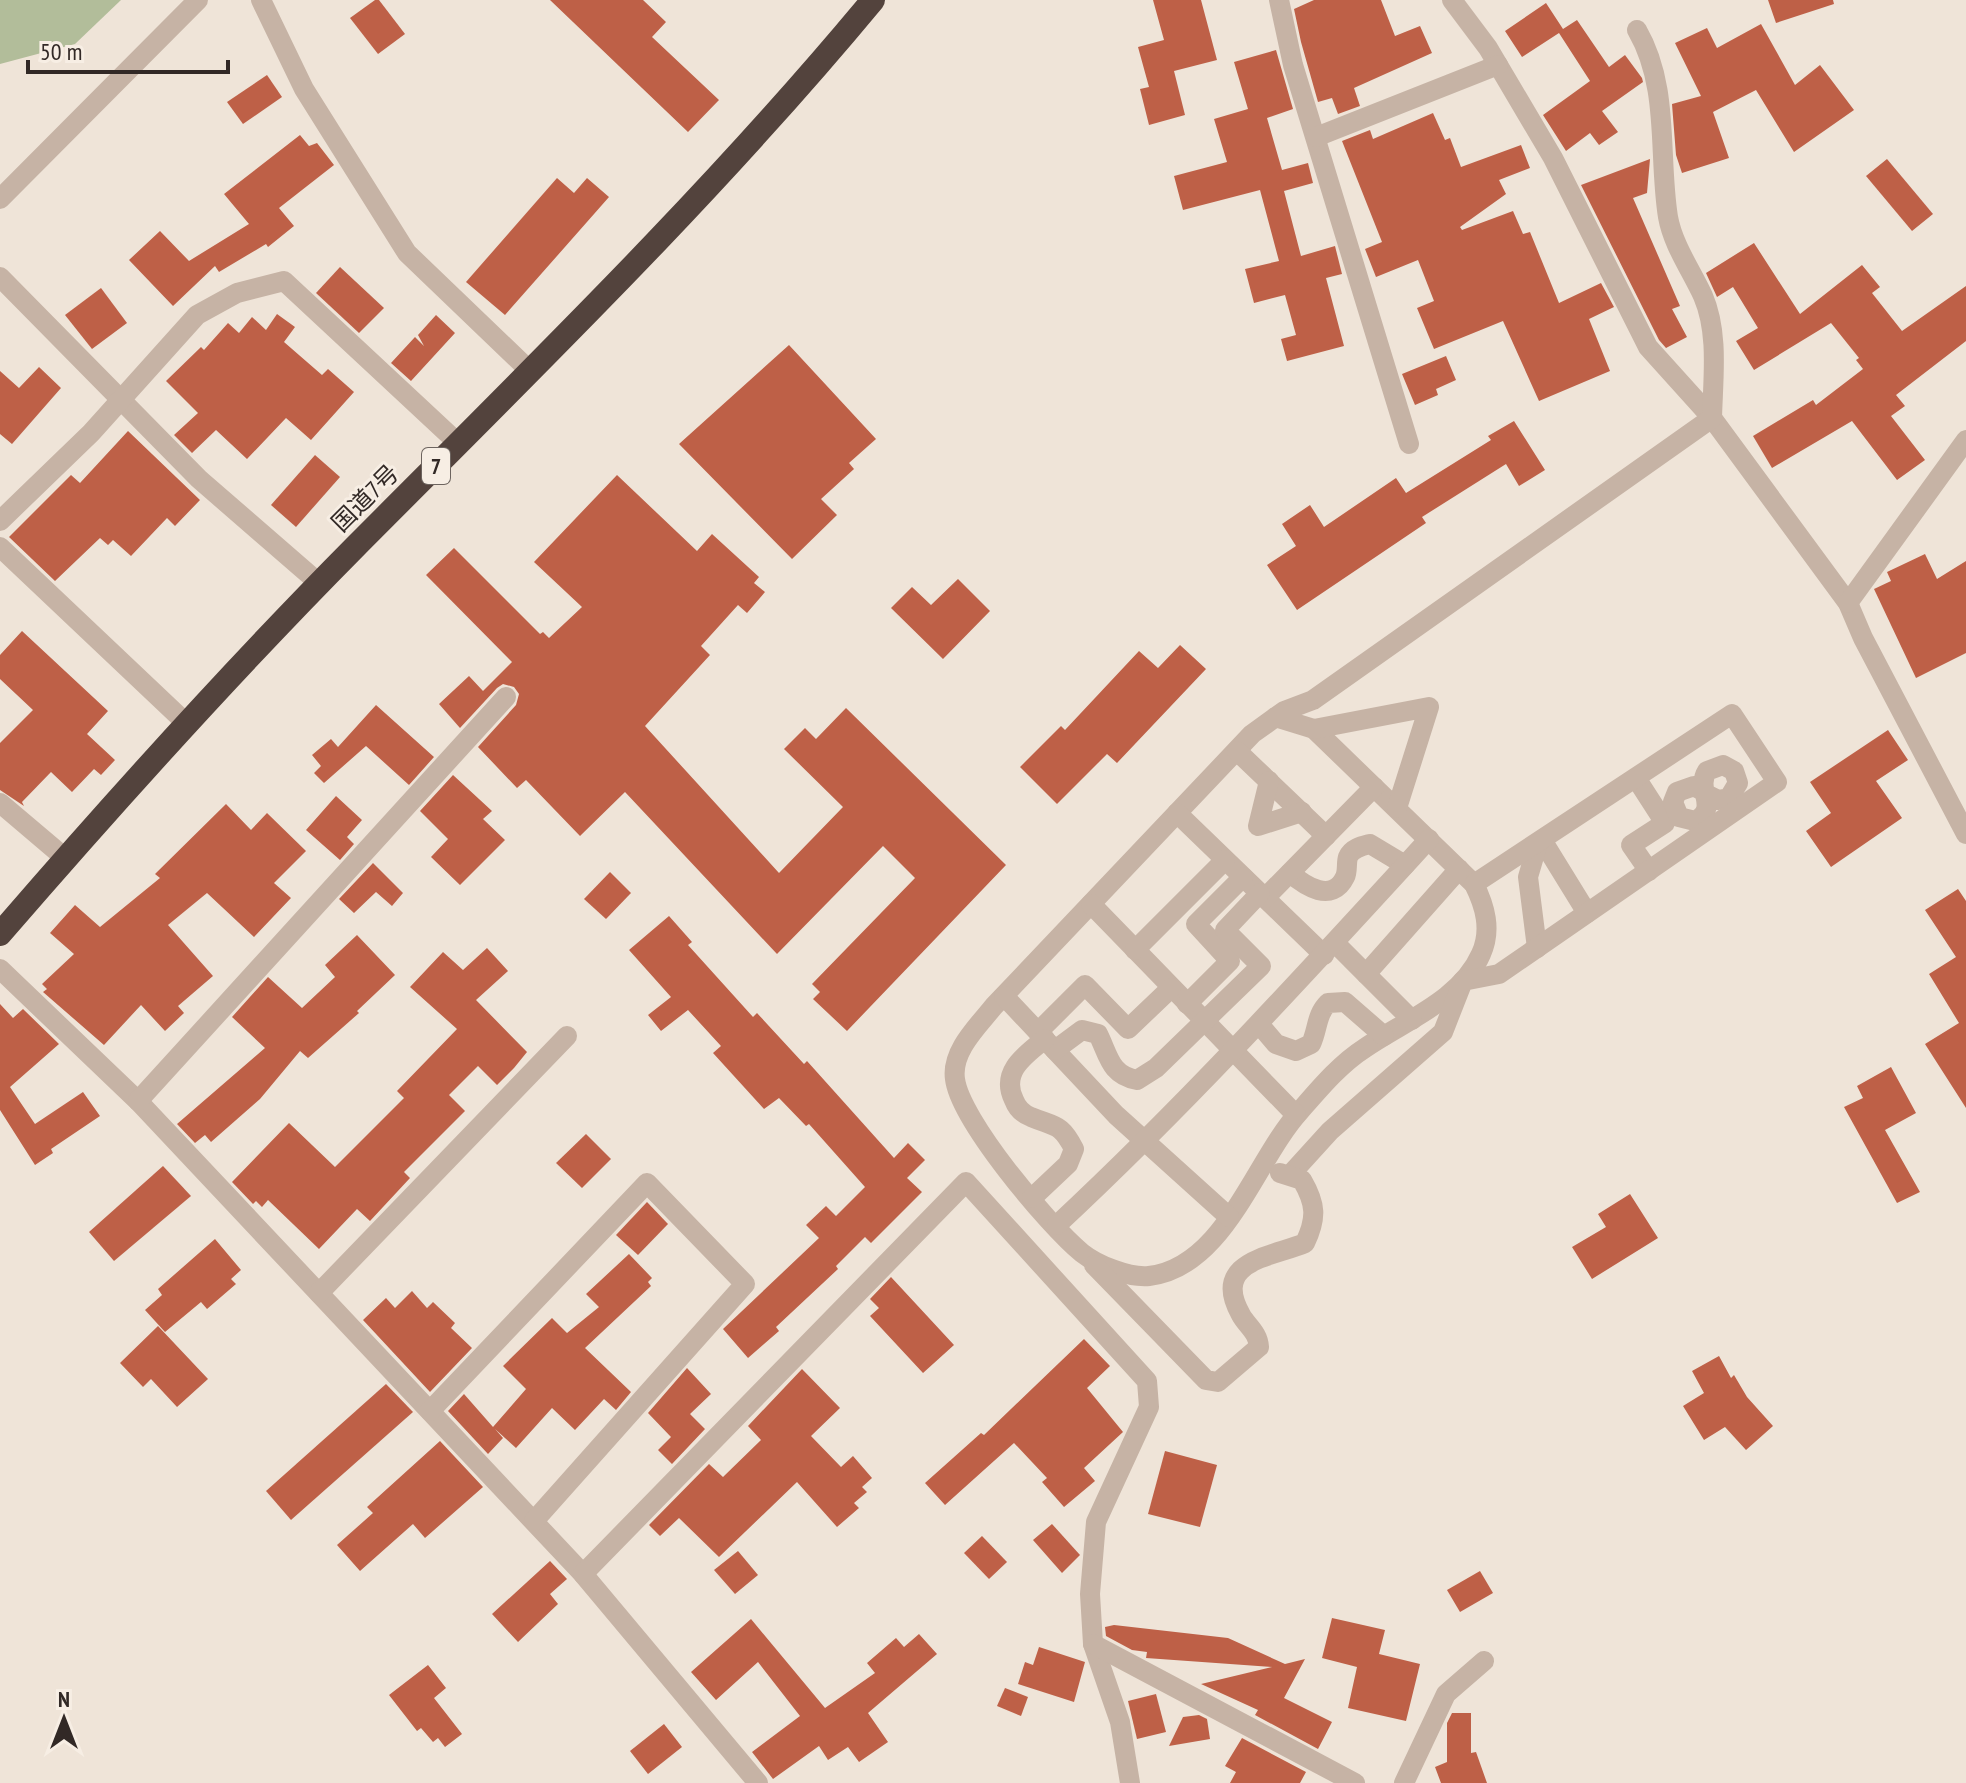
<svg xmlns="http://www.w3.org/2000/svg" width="1966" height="1783" font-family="'PT Sans Narrow','Noto Sans JP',sans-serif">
<rect width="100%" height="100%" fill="#efe4d8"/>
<path fill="#b2bd9a" d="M0,0H121L75,44L0,64Z"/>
<g fill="#be6047">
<path d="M375,0H379L405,34L378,54L350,18Z"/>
<path d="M550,0H643L666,22L652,37L719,100L688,132Z"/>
<path d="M1153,0H1201L1217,60L1174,71L1185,115L1149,125L1140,89L1149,87L1138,47L1164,40Z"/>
<path d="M1314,0H1381L1395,36L1420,26L1432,53L1354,88L1360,106L1338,114L1332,98L1318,102L1301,42L1294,9Z"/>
<path d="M1768,0H1833L1834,4L1776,23Z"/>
<path d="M1546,3L1563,29L1577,20L1609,67L1625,55L1642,78L1643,82L1602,111L1618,132L1599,145L1590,133L1566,151L1543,115L1590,81L1559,33L1522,57L1505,31Z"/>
<path d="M1761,24L1795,85L1820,65L1854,110L1794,152L1756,90L1713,112L1729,158L1682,173L1676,155L1672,104L1701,96L1675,43L1707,28L1717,48Z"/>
<path d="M1276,50L1293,109L1267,118L1282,170L1308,163L1313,183L1284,191L1301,256L1335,246L1342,274L1326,278L1344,346L1287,361L1281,339L1296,335L1285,295L1254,303L1245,269L1279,261L1260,190L1183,210L1174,176L1227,162L1214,119L1248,109L1234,62Z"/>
<path d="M267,75L282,97L243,124L227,102Z"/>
<path d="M1433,113L1445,140L1450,138L1461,167L1521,145L1530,168L1499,180L1506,194L1460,227L1462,230L1513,211L1523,234L1530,232L1559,303L1601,283L1614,307L1589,319L1610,371L1539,401L1503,321L1434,349L1417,308L1434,301L1418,260L1376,277L1365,249L1382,242L1342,141L1370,130L1373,139Z"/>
<path d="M300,135L309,146L317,143L334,165L279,208L294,226L268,247L266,244L219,272L215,266L173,306L129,260L160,231L189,261L249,224L224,194Z"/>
<path d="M1650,159L1647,193L1633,198L1680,306L1672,309L1687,337L1666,348L1659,340L1581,185Z"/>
<path d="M1887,159L1933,214L1912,231L1866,176Z"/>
<path d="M557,178L574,193L587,178L609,197L505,315L466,282Z"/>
<path d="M1754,243L1800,314L1862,265L1880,287L1872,293L1902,331L1966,286V341L1896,395L1905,406L1891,416L1925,460L1897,480L1852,421L1772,468L1753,436L1813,400L1816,405L1863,369L1856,360L1859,358L1831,323L1754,370L1736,341L1758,328L1733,287L1717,297L1706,273Z"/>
<path d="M340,267L384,308L359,333L316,293Z"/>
<path d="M101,288L127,323L92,349L65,315Z"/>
<path d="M277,314L295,327L284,342L322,375L328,369L354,392L311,440L286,418L247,459L216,430L192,453L174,435L198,413L166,381L201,347L204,350L228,323L239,333L252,317L266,330Z"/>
<path d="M436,315L455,333L411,381L391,363L415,337L424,346L418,335Z"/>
<path d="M789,345L876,439L849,463L854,469L821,499L837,515L792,559L679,444Z"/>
<path d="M1446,356L1456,380L1436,389L1438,395L1415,405L1402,374Z"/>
<path d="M39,367L61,388L12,444L0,434V371L19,388Z"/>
<path d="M1514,421L1545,470L1519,486L1506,464L1422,517L1426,523L1297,610L1267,565L1296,546L1282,524L1310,505L1324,527L1396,478L1406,493L1491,440L1488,436Z"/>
<path d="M128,431L200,500L175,526L167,518L131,556L113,540L108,545L100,538L55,581L9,537L71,475L80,483Z"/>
<path d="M315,455L340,477L296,527L271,505Z"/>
<path d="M617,475L697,551L712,534L759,577L754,583L765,592L747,613L738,605L701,646L710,655L645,726L779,873L843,807L784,749L805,728L816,739L846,708L1006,865L847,1031L813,999L820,992L812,984L915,878L883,846L777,954L625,792L580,836L526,780L517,788L478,747L516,705L519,694L514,687L503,684L497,688L460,728L439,704L469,676L483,691L512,662L426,575L454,548L540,634L543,632L549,638L582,607L534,562Z"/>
<path d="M1925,554L1937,579L1966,561V653L1916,678L1874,589L1891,581L1887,572Z"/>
<path d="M958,579L990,611L943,659L891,608L912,587L931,605Z"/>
<path d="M22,631L108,711L87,734L115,760L101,775L94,769L72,792L51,772L22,802L24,806L0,790V743L33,710L0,679V655Z"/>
<path d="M1180,645L1206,669L1117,763L1107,754L1057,804L1020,767L1061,726L1065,730L1139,651L1158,668Z"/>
<path d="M376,705L434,757L409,785L366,746L324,783L314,773L321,766L312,755L331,739L338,747Z"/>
<path d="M1888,730L1908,760L1876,781L1902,818L1831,867L1806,831L1831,813L1810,782Z"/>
<path d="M453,775L492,811L483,819L505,840L460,885L431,857L448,839L420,811Z"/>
<path d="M336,796L362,820L347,837L354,844L340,860L306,830Z"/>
<path d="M226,804L251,830L267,813L306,851L274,883L291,898L254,937L207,893L168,925L213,976L178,1006L184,1013L165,1031L141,1005L104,1045L43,992L47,989L42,984L74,954L50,933L75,905L100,927L160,878L155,874Z"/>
<path d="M373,863L403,893L392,906L376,892L354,913L339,899Z"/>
<path d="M610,872L631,893L606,919L584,899Z"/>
<path d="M1958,889L1966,901V1108L1925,1044L1959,1023L1929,974L1956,957L1925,910Z"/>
<path d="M669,916L692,942L688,945L753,1017L757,1013L804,1064L807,1061L894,1158L908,1143L925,1160L907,1178L922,1192L871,1243L865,1237L836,1266L838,1269L776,1327L779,1331L748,1358L723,1329L819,1238L806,1225L826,1206L836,1216L865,1187L809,1124L806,1126L779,1098L764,1109L713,1053L721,1046L688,1010L661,1031L648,1015L671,997L629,950Z"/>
<path d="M357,935L395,975L357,1011L359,1013L308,1058L300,1051L260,1099L211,1142L205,1135L195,1143L177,1124L265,1048L232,1017L268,977L302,1008L335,977L325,965Z"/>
<path d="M487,948L508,971L476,1000L527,1052L514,1068L497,1085L478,1066L449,1095L465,1111L404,1172L410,1178L370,1221L357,1209L319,1249L268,1200L262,1207L256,1201L253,1204L232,1182L289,1123L335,1167L404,1098L397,1091L457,1029L410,987L443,952L463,970Z"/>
<path d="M0,1004L13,1018L23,1009L59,1044L10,1087L35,1124L83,1092L100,1116L51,1149L53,1153L35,1165L0,1110Z"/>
<path d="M1891,1067L1916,1113L1885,1130L1920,1192L1897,1203L1844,1107L1863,1098L1857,1086Z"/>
<path d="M586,1134L611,1159L582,1188L556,1163Z"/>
<path d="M163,1166L191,1196L114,1261L89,1232Z"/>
<path d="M1630,1194L1658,1238L1592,1279L1572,1247L1606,1227L1598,1214Z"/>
<path d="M647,1202L668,1224L638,1255L616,1235Z"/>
<path d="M215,1239L241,1270L231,1279L236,1284L207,1309L201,1302L165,1332L145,1310L162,1295L158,1289Z"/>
<path d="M629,1254L652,1278L648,1282L651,1286L585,1348L631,1392L616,1410L604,1399L575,1430L552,1408L516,1448L495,1429L503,1438L488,1454L448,1411L464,1394L493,1427L526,1389L503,1366L552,1318L567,1333L599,1307L586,1294Z"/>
<path d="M891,1277L954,1345L923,1373L870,1316L879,1308L870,1299Z"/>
<path d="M412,1291L427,1308L433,1302L455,1323L451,1328L472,1348L430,1392L363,1320L386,1298L395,1308Z"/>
<path d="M158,1326L208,1379L177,1407L151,1379L143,1387L120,1363Z"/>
<path d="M1084,1339L1110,1366L1087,1388L1123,1432L1084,1468L1095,1481L1064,1507L1042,1482L1047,1478L1014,1443L945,1505L925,1483L981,1433L984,1435Z"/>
<path d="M1719,1356L1731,1378L1734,1375L1747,1397L1773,1426L1746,1450L1725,1427L1704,1440L1683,1406L1704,1393L1692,1371Z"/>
<path d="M687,1368L711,1394L690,1414L705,1429L672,1464L658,1450L671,1437L648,1413Z"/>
<path d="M802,1369L840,1408L811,1436L841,1467L853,1456L872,1478L862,1487L867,1492L854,1503L859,1508L837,1527L797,1482L719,1557L679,1518L660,1536L649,1525L709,1464L723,1477L761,1440L748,1426Z"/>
<path d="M386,1384L413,1412L291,1520L266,1491Z"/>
<path d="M440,1441L483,1487L425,1538L413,1524L360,1571L337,1545L373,1513L367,1507Z"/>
<path d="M1165,1451L1217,1465L1200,1527L1148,1514Z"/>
<path d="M1052,1524L1080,1555L1062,1573L1033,1540Z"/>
<path d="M982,1536L1007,1562L989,1579L964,1553Z"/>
<path d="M738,1551L758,1575L735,1594L714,1570Z"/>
<path d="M550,1561L567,1579L550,1594L558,1604L518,1642L492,1614Z"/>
<path d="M1480,1571L1493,1593L1460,1612L1447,1590Z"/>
<path d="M1332,1618L1385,1630L1379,1654L1420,1664L1406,1721L1348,1708L1357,1667L1322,1658Z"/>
<path d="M751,1619L825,1708L875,1673L867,1663L896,1638L904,1647L919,1634L937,1654L868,1713L888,1742L859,1762L848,1747L828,1760L819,1746L773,1779L752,1752L800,1716L758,1662L716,1700L691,1672Z"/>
<path d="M1114,1625L1228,1638L1285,1664L1305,1659L1284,1698L1332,1722L1318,1749L1255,1715L1258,1710L1201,1684L1272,1667L1146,1658L1147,1652L1132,1650L1106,1636L1105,1627Z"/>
<path d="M1039,1647L1085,1662L1074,1702L1018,1684L1025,1662L1033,1665Z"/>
<path d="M428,1665L446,1688L434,1698L462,1734L445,1747L438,1738L433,1742L421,1728L417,1731L389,1695Z"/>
<path d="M1005,1688L1028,1697L1021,1716L997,1706Z"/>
<path d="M1156,1694L1166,1732L1137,1739L1128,1701Z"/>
<path d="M1452,1713H1471V1753L1476,1752L1487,1783H1441L1435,1767L1447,1762V1723Z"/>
<path d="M1199,1715L1207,1719L1210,1739L1169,1746L1183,1717Z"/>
<path d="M664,1724L682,1747L648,1774L630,1751Z"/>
<path d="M1242,1738L1306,1772L1300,1783H1230L1236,1772L1225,1766Z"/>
</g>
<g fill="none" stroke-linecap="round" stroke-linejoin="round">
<g stroke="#c6b3a5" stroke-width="20">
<path d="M261,0L304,89L407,253L530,371"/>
<path d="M1279,0L1293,65L1409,444"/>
<path d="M1452,0L1488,48L1553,158L1648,347L1712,418L1848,603L1863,638L1966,834"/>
<path d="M1316,137L1498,65"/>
<path d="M0,199L198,0"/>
<path d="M0,277L199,479L320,584"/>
<path d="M0,521L91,433L197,315L237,293L284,281L459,444"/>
<path d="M0,547L187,724"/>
<path d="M1848,603L1966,440"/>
<path d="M1275,717L1314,729L1474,884C1485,906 1492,930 1481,954C1461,1000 1404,1021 1365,1048C1340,1064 1320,1088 1300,1111C1255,1160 1225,1267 1149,1276C1129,1278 1097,1265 1082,1253C1048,1225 960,1120 955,1079C951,1051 978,1026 994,1006L1252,734L1284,711L1313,700L1712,418C1713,378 1719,333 1703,296C1691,270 1673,245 1668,217C1658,154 1670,87 1637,30"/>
<path d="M1314,729L1429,707L1397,808"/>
<path d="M1237,751L1326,836"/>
<path d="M1636,778L1665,823L1631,845L1649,871"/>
<path d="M1269,781L1258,826L1302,812"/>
<path d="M1704,792L1694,786L1677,792L1673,802L1679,817L1695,821C1720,808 1695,790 1707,771L1723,765L1734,771L1738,783L1729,798L1718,800L1706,794"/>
<path d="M0,803L65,858"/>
<path d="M1177,813L1324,955"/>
<path d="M1542,840L1587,913"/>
<path d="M1290,873C1305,886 1332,904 1345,877C1348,871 1346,863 1348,857C1352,848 1362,846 1370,844L1405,865"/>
<path d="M1265,898L1374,787"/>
<path d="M1091,904L1296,1115"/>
<path d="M1335,943L1412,1020"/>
<path d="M1537,948L1528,877L1538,843"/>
<path d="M1135,950L1225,860"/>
<path d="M0,969L138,1101L583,1574L758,1783"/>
<path d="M1366,974L1459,869"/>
<path d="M1004,996L1116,1115L1229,1217"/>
<path d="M1187,1004L1230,961L1196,924L1243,877"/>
<path d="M1259,1024L1276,1044L1296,1051L1311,1044C1318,1029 1316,1015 1328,1003L1345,1002L1384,1036"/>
<path d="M1038,1032L1085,985L1128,1029L1171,988"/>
<path d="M1055,1050L1082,1030L1098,1034C1109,1056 1110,1075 1137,1080L1156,1068L1261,966L1225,930L1260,893"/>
<path d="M138,1101L506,697"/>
<path d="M1290,1175L1330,1131L1443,1032L1463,981L1499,974L1777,782L1732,714L1474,884"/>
<path d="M1032,1198L1068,1164L1074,1149C1061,1123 1055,1127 1031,1117C1023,1114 1017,1108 1014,1100C1000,1072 1025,1055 1045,1039"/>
<path d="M1057,1225C1188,1103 1308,971 1429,839"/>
<path d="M1094,1265L1206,1380L1218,1382L1259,1347C1258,1332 1247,1326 1241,1315C1210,1260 1273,1257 1305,1243C1317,1218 1316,1204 1302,1180L1280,1173"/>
<path d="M319,1293L567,1036"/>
<path d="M430,1411L647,1183L745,1284L534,1521"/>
<path d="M583,1574L966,1182L1147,1381L1149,1407L1096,1522L1090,1594L1093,1644L1120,1722L1130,1783"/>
<path d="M1093,1644L1355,1783"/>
<path d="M1404,1783L1446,1694L1484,1661"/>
</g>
<path stroke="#53433d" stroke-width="24" d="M0,934C115,801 233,670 356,546C533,368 713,193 873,0"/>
</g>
<g text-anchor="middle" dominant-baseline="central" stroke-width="6" stroke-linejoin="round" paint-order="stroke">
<rect fill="#f7eee4" stroke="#6d645f" stroke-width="2" x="422" y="448" width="28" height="36" rx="6"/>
<g font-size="22" font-weight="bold" fill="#322926">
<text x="436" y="466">7</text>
</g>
<g font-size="24" fill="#322926" stroke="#f7eee4">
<text transform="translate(365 498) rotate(-45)">国道7号</text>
</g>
</g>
<g transform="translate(64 1719)" stroke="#f7eee4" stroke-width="6" paint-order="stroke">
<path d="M0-6L14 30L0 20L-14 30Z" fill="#322926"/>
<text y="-12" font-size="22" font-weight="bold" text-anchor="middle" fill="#322926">N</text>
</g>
<path d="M28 60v12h200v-12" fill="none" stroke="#322926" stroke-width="4"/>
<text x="40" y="60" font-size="24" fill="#322926" stroke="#f7eee4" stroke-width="6" paint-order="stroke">50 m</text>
</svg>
